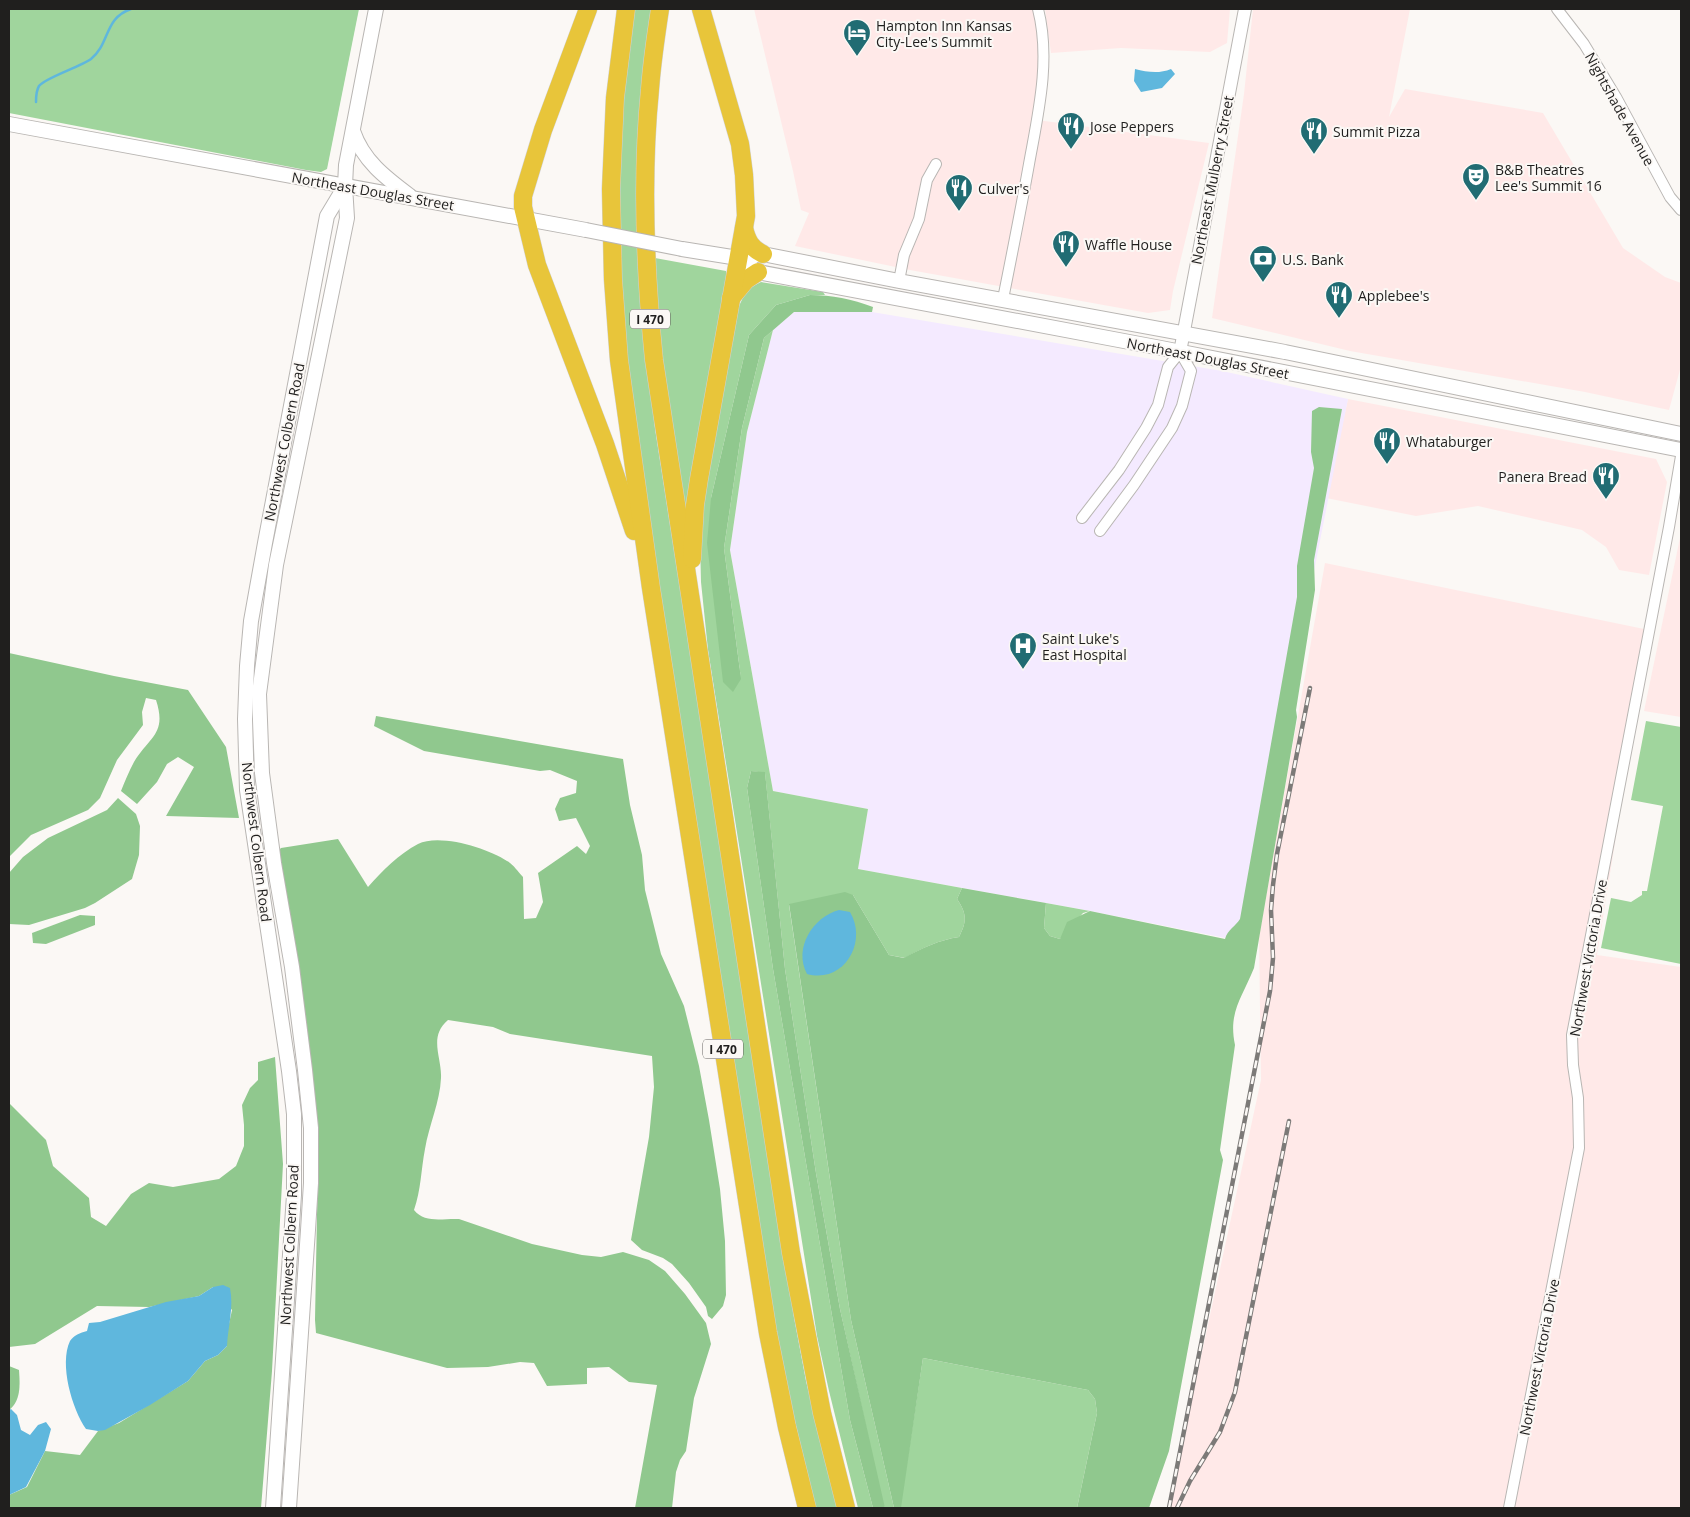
<svg xmlns="http://www.w3.org/2000/svg" width="1690" height="1517" font-family="'Open Sans',sans-serif">
<rect width="100%" height="100%" fill="#fbf8f5"/>
<g fill="#ffe9e8">
<path d="M754,9H1038L1048,54L1037,120L1209,143L1173,291L1170,310L1148,313L910,270L795,246L809,213L801,210L793,171Z"/>
<path d="M1045,9H1230L1227,43L1210,52L1121,48L1051,53Z"/>
<path d="M1253,9H1410L1389,117L1405,89L1543,113L1623,248L1665,277L1681,283V366L1669,410L1585,392L1350,351L1212,318L1244,94Z"/>
<path d="M1348,399L1656,459L1667,482L1649,575L1619,570L1606,547L1582,530L1478,506L1416,516L1326,498Z"/>
<path d="M1681,533V717L1644,711Z"/>
<path d="M1325,563L1649,630L1597,955L1681,967V1508H1170L1173,1486L1261,1080L1259,936Z"/>
</g>
<path fill="#f4eaff" d="M794,312H872L1222,371L1348,399L1241,941L1090,911L858,869L868,809L773,791L730,550L747,432L773,330Z"/>
<g fill="#a0d59d">
<path d="M9,9H359L327,169L321,172L306,170L9,113Z"/>
<path d="M632,9H655L649,372L655,428L794,1317L806,1381L838,1508H816L788,1393L773,1314L635,431L620,289L618,189L624,86Z"/>
<path d="M655,258L726,271L727,278L688,529L665,381L659,324Z"/>
<path d="M761,282L823,292L825,295H810L776,305L749,335L711,498L741,679L724,548L742,428L764,338L773,330L747,432L730,550L773,791L868,809L858,869L962,888L957,899C967,914 967,921 959,937C939,940 922,948 905,958L889,955L853,895L789,905L851,1320L894,1508H885L883,1504L840,1309L816,1173L785,969L765,773L751,771L747,788L773,969L837,1345L850,1420L873,1508H858L829,1391L817,1336L708,650L701,582L700,541L702,507L739,306L747,289Z"/>
<path d="M1646,721L1681,727V964L1601,948L1611,898L1631,902L1642,895V891H1647L1663,806L1631,800Z"/>
<path d="M1046,903L1090,911L1083,913L1060,939L1050,936L1044,928Z"/>
<path d="M923,1358L1088,1390L1095,1399L1097,1413L1077,1508H900Z"/>
</g>
<g fill="#90c88e">
<path d="M810,295C832,295 852,299 873,307L872,312H794L764,338L742,428L724,548L741,679L733,692L723,682L707,543L711,498L749,335L776,305Z"/>
<path d="M1319,407L1342,409L1314,560L1315,590L1296,710L1297,717L1254,968C1242,998 1228,1012 1235,1045L1220,1150L1223,1160L1169,1451L1149,1508H1077L1097,1413L1095,1399L1088,1390L923,1358L901,1508H894L851,1320L789,904L845,892L853,895L889,955L904,958C922,948 939,940 959,937C967,921 967,914 957,899L962,888L1046,903L1044,928L1050,936L1060,939L1067,922L1090,911L1225,939C1228,929 1235,927 1240,919L1297,597V566L1314,468L1311,452L1312,411Z"/>
<path d="M9,653L114,676L188,690L226,747L239,818L166,816L194,767L178,757L167,764L157,782L137,804L121,791C125,781 129,771 134,762C150,736 167,734 156,700L146,698L142,712L143,725L117,760L100,798L88,810L31,835L9,857Z"/>
<path d="M376,716L623,759L630,805L642,855L645,890L661,954L684,1006L699,1066L709,1120L720,1189L725,1241L726,1295L723,1306L712,1319L708,1316L706,1307L689,1283L672,1264L663,1258L642,1250L631,1240L649,1137L654,1087L652,1056L510,1034L493,1027L448,1020C428,1037 442,1057 441,1078C440,1102 429,1125 425,1149C421,1170 421,1190 414,1210C425,1224 444,1218 459,1219L532,1244L582,1255L601,1257L623,1252L649,1260L665,1271L685,1294L706,1323L711,1344L694,1398L686,1451L680,1460L676,1472L672,1508H635L657,1385L629,1382L609,1367L587,1368V1384L547,1386L534,1363L520,1362L488,1367L447,1368L316,1333L315,1320L318,1162L278,851L281,848L338,839L368,887C382,871 399,854 418,844C439,833 488,848 507,861C513,864 518,872 523,877L524,919L536,918L543,902L538,873L577,846L586,854L590,846L576,818L559,821L555,809L560,798L576,793L577,781L550,770L540,771L424,751L374,726Z"/>
<path d="M751,771L765,772L785,969L816,1173L840,1309L885,1508H873L850,1420L837,1345L773,969L747,788Z"/>
<path d="M118,798L136,814L140,826L139,855L132,879L95,903L85,908L29,925L9,924V873L23,857L48,838L107,810Z"/>
<path d="M80,915L95,916V925L46,944L33,943L32,933Z"/>
<path d="M275,1057L283,1164L272,1371L261,1508H9V1495L27,1487L45,1451L80,1455L98,1431L119,1423L188,1381L205,1361L218,1355L227,1346V1333L232,1310L213,1287L199,1296L149,1307L97,1306L35,1344L9,1347V1103L46,1140L53,1166L89,1198L91,1217L106,1226L131,1194L149,1183L173,1187L219,1179L236,1166L244,1146V1125L242,1105L250,1088L258,1080V1062Z"/>
<path d="M9,1366L19,1370C20,1385 21,1401 9,1410Z"/>
</g>
<g fill="#5fb7dd">
<path d="M1135,69C1147,72 1159,74 1171,69L1175,74L1162,88L1141,92L1134,81Z"/>
<path d="M839,910L850,912C868,942 844,984 807,974C793,948 813,917 839,910Z"/>
<path d="M223,1285L230,1288C234,1308 228,1326 227,1346L218,1355L205,1361L188,1381L150,1405L105,1430L98,1431L86,1429C72,1409 59,1364 70,1341C74,1335 80,1333 87,1331L89,1323L100,1322L166,1302L199,1296L213,1287Z"/>
<path d="M11,1409L17,1415L21,1430L30,1435L38,1425L46,1422L51,1429L45,1451L26,1487L9,1495V1410Z"/>
</g>
<g fill="none" stroke-linecap="round" stroke-linejoin="round">
<path stroke="#5fb7dd" stroke-width="2.5" d="M36,102C36,97 36,91 39,86C45,78 80,67 91,59C110,44 104,18 131,9"/>
<defs>
<g id="minor">
<path d="M1557,9L1584,44L1616,97L1670,197L1681,210"/>
<path d="M899,281L904,255L919,219L927,180L936,164"/>
<path d="M1003,299C1012,254 1021,209 1029,164C1038,114 1051,60 1038,9"/>
<path d="M1082,518L1119,470L1146,428L1158,405L1168,367L1180,352L1191,371L1182,406L1172,428L1134,485L1100,531"/>
<path d="M1509,1508L1579,1148L1578,1098L1573,1065L1572,1035L1669,527L1681,456"/>
</g>
<path id="tertiary" d="M1180,352L1245,9"/>
<g id="secondary">
<path d="M9,124L586,230"/>
<path d="M353,131C363,161 386,178 410,196"/>
<path d="M682,249L738,258L763,254L899,281L1285,352L1681,434"/>
<path d="M751,267L758,272L1161,348L1681,450"/>
<path d="M273,1508L294,1195V1114L289,1071L247,790L245,719L247,666L251,621L265,543L327,216L345,186"/>
<path d="M289,1508L308,1230L311,1183V1128L305,1070L292,967L274,863L262,773L259,694L276,565L347,218L345,186L346,165L376,9"/>
</g>
<g id="motorway">
<path d="M588,9L543,130L523,196V207L537,265L605,444L634,531"/>
<path d="M626,9L615,98L611,189L613,279L619,360L651,588L768,1333L787,1427L807,1508"/>
<path d="M660,9C656,35 652,62 650,89C641,179 645,270 654,360L791,1253L822,1413L846,1508"/>
<path d="M744,228C747,241 751,248 763,254"/>
<path d="M731,298L746,280L758,272"/>
<path d="M692,559L695,505L699,479L746,216L744,175L740,144L701,9"/>
</g>
</defs>
<use href="#minor" stroke="#b9b6b3" stroke-width="12"/>
<use href="#tertiary" stroke="#b9b6b3" stroke-width="14"/>
<use href="#secondary" stroke="#b9b6b3" stroke-width="16"/>
<use href="#motorway" stroke="#d2d2d2" stroke-width="19"/>
<use href="#minor" stroke="#fff" stroke-width="10"/>
<use href="#tertiary" stroke="#fff" stroke-width="12"/>
<use href="#secondary" stroke="#fff" stroke-width="14"/>
<use href="#motorway" stroke="#e8c53a" stroke-width="18"/>
<defs>
<g id="rail">
<path d="M1169,1508L1270,991L1273,958L1271,910L1273,885L1277,854L1310,688"/>
<path d="M1177,1508L1190,1481L1220,1432L1235,1392L1289,1121"/>
</g>
</defs>
<use href="#rail" stroke="#7c7a78" stroke-width="4.5"/>
<use href="#rail" stroke="#fbf8f5" stroke-width="2.5" stroke-dasharray="8" stroke-linecap="butt"/>
<defs>
<path id="secondary-bridge" d="M586,230L682,249"/>
</defs>
<use href="#secondary-bridge" stroke="#b9b6b3" stroke-width="16" stroke-linecap="butt"/>
<use href="#secondary-bridge" stroke="#fff" stroke-width="14"/>
</g>
<defs>
<symbol id="hotel-pin" viewBox="-11 -11 22 30"><path d="M0 17L-7.5 6A9.5 9.5 0 1 1 7.5 6Z" fill="#216c73" stroke="#fbf8f5"/><path d="M-6-4.5h1.5V1H6V5H4.5V3h-9V5H-6ZM-4 0a1.8 1.8 0 1 1 3.6 0ZM.5 0V-2.5h3Q6-2.5 6 0Z" fill="#fff"/></symbol>
<symbol id="restaurant-pin" viewBox="-11 -11 22 30"><path d="M0 17L-7.5 6A9.5 9.5 0 1 1 7.5 6Z" fill="#216c73" stroke="#fbf8f5"/><path d="M-5-6h1v4h1v-4h1v4h1v-4h1v5L-1.5 .5V6h-2V.5L-5-1ZM5-6V6H3V1.5H1.5Q1.5-4 5-6Z" fill="#fff"/></symbol>
<symbol id="theatre-pin" viewBox="-11 -11 22 30"><path d="M0 17L-7.5 6A9.5 9.5 0 1 1 7.5 6Z" fill="#216c73" stroke="#fbf8f5"/><path d="M-5-5.5Q0-4 5-5.5V0Q5 5 0 6Q-5 5-5 0ZM-3.3-2.5H-1v1.5H-3.3ZM1-2.5H3.3v1.5H1ZM-2.8 1Q0 5.5 2.8 1Z" fill="#fff"/></symbol>
<symbol id="bank-pin" viewBox="-11 -11 22 30"><path d="M0 17L-7.5 6A9.5 9.5 0 1 1 7.5 6Z" fill="#216c73" stroke="#fbf8f5"/><path d="M-6-4H6V4H-6ZM0-2.3a2.3 2.3 0 1 0 0 4.6a2.3 2.3 0 1 0 0-4.6Z" fill="#fff"/></symbol>
<symbol id="hospital-pin" viewBox="-11 -11 22 30"><path d="M0 17L-7.5 6A9.5 9.5 0 1 1 7.5 6Z" fill="#216c73" stroke="#fbf8f5"/><path d="M-5-5h3v3.5h4V-5h3V5h-3V1.5h-4V5h-3Z" fill="#fff"/></symbol>
</defs>
<g fill-rule="evenodd">
<use href="#hotel-pin" x="841" y="17" width="32" height="43"/>
<use href="#restaurant-pin" x="1055" y="110" width="32" height="43"/>
<use href="#restaurant-pin" x="1298" y="115" width="32" height="43"/>
<use href="#theatre-pin" x="1460" y="161" width="32" height="43"/>
<use href="#restaurant-pin" x="943" y="172" width="32" height="43"/>
<use href="#restaurant-pin" x="1050" y="228" width="32" height="43"/>
<use href="#bank-pin" x="1247" y="243" width="32" height="43"/>
<use href="#restaurant-pin" x="1323" y="279" width="32" height="43"/>
<use href="#restaurant-pin" x="1371" y="425" width="32" height="43"/>
<use href="#restaurant-pin" x="1590" y="460" width="32" height="43"/>
<use href="#hospital-pin" x="1007" y="630" width="32" height="43"/>
</g>
<g text-anchor="middle" dominant-baseline="central" stroke-width="4" stroke-linejoin="round" paint-order="stroke">
<g fill="#fbf8f5" stroke="#62605e" stroke-width="1">
<rect x="630" y="309.5" width="40" height="19" rx="4"/>
<rect x="703" y="1039.5" width="40" height="19" rx="4"/>
</g>
<g font-size="12" font-weight="bold" fill="#201f1e">
<text x="650" y="319">I 470</text>
<text x="723" y="1049">I 470</text>
</g>
<g font-size="14" fill="#201f1e" stroke="#fbf8f5" text-anchor="start">
<text x="876" y="25">Hampton Inn Kansas<tspan x="876" dy="16">City-Lee's Summit</tspan></text>
<text x="1090" y="126">Jose Peppers</text>
<text x="1333" y="131">Summit Pizza</text>
<text x="1495" y="169">B&amp;B Theatres<tspan x="1495" dy="16">Lee's Summit 16</tspan></text>
<text x="978" y="188">Culver's</text>
<text x="1085" y="244">Waffle House</text>
<text x="1282" y="259">U.S. Bank</text>
<text x="1358" y="295">Applebee's</text>
<text x="1406" y="441">Whataburger</text>
<text x="1587" y="476" text-anchor="end">Panera Bread</text>
<text x="1042" y="638">Saint Luke's<tspan x="1042" dy="16">East Hospital</tspan></text>
</g>
<g font-size="14" fill="#201f1e" stroke="#fbf8f5">
<text transform="translate(1620 109) rotate(61)">Nightshade Avenue</text>
<text transform="translate(1212 180) rotate(-79)">Northeast Mulberry Street</text>
<text transform="translate(373 191) rotate(10)">Northeast Douglas Street</text>
<text transform="translate(1208 358) rotate(11)">Northeast Douglas Street</text>
<text transform="translate(284 442) rotate(-79)">Northwest Colbern Road</text>
<text transform="translate(257 842) rotate(83)">Northwest Colbern Road</text>
<text transform="translate(1588 958) rotate(-80)">Northwest Victoria Drive</text>
<text transform="translate(289 1245) rotate(-87)">Northwest Colbern Road</text>
<text transform="translate(1539 1357) rotate(-79)">Northwest Victoria Drive</text>
</g>
</g>
<rect width="1690" height="1517" fill="none" stroke="#201f1e" stroke-width="20"/>
</svg>
